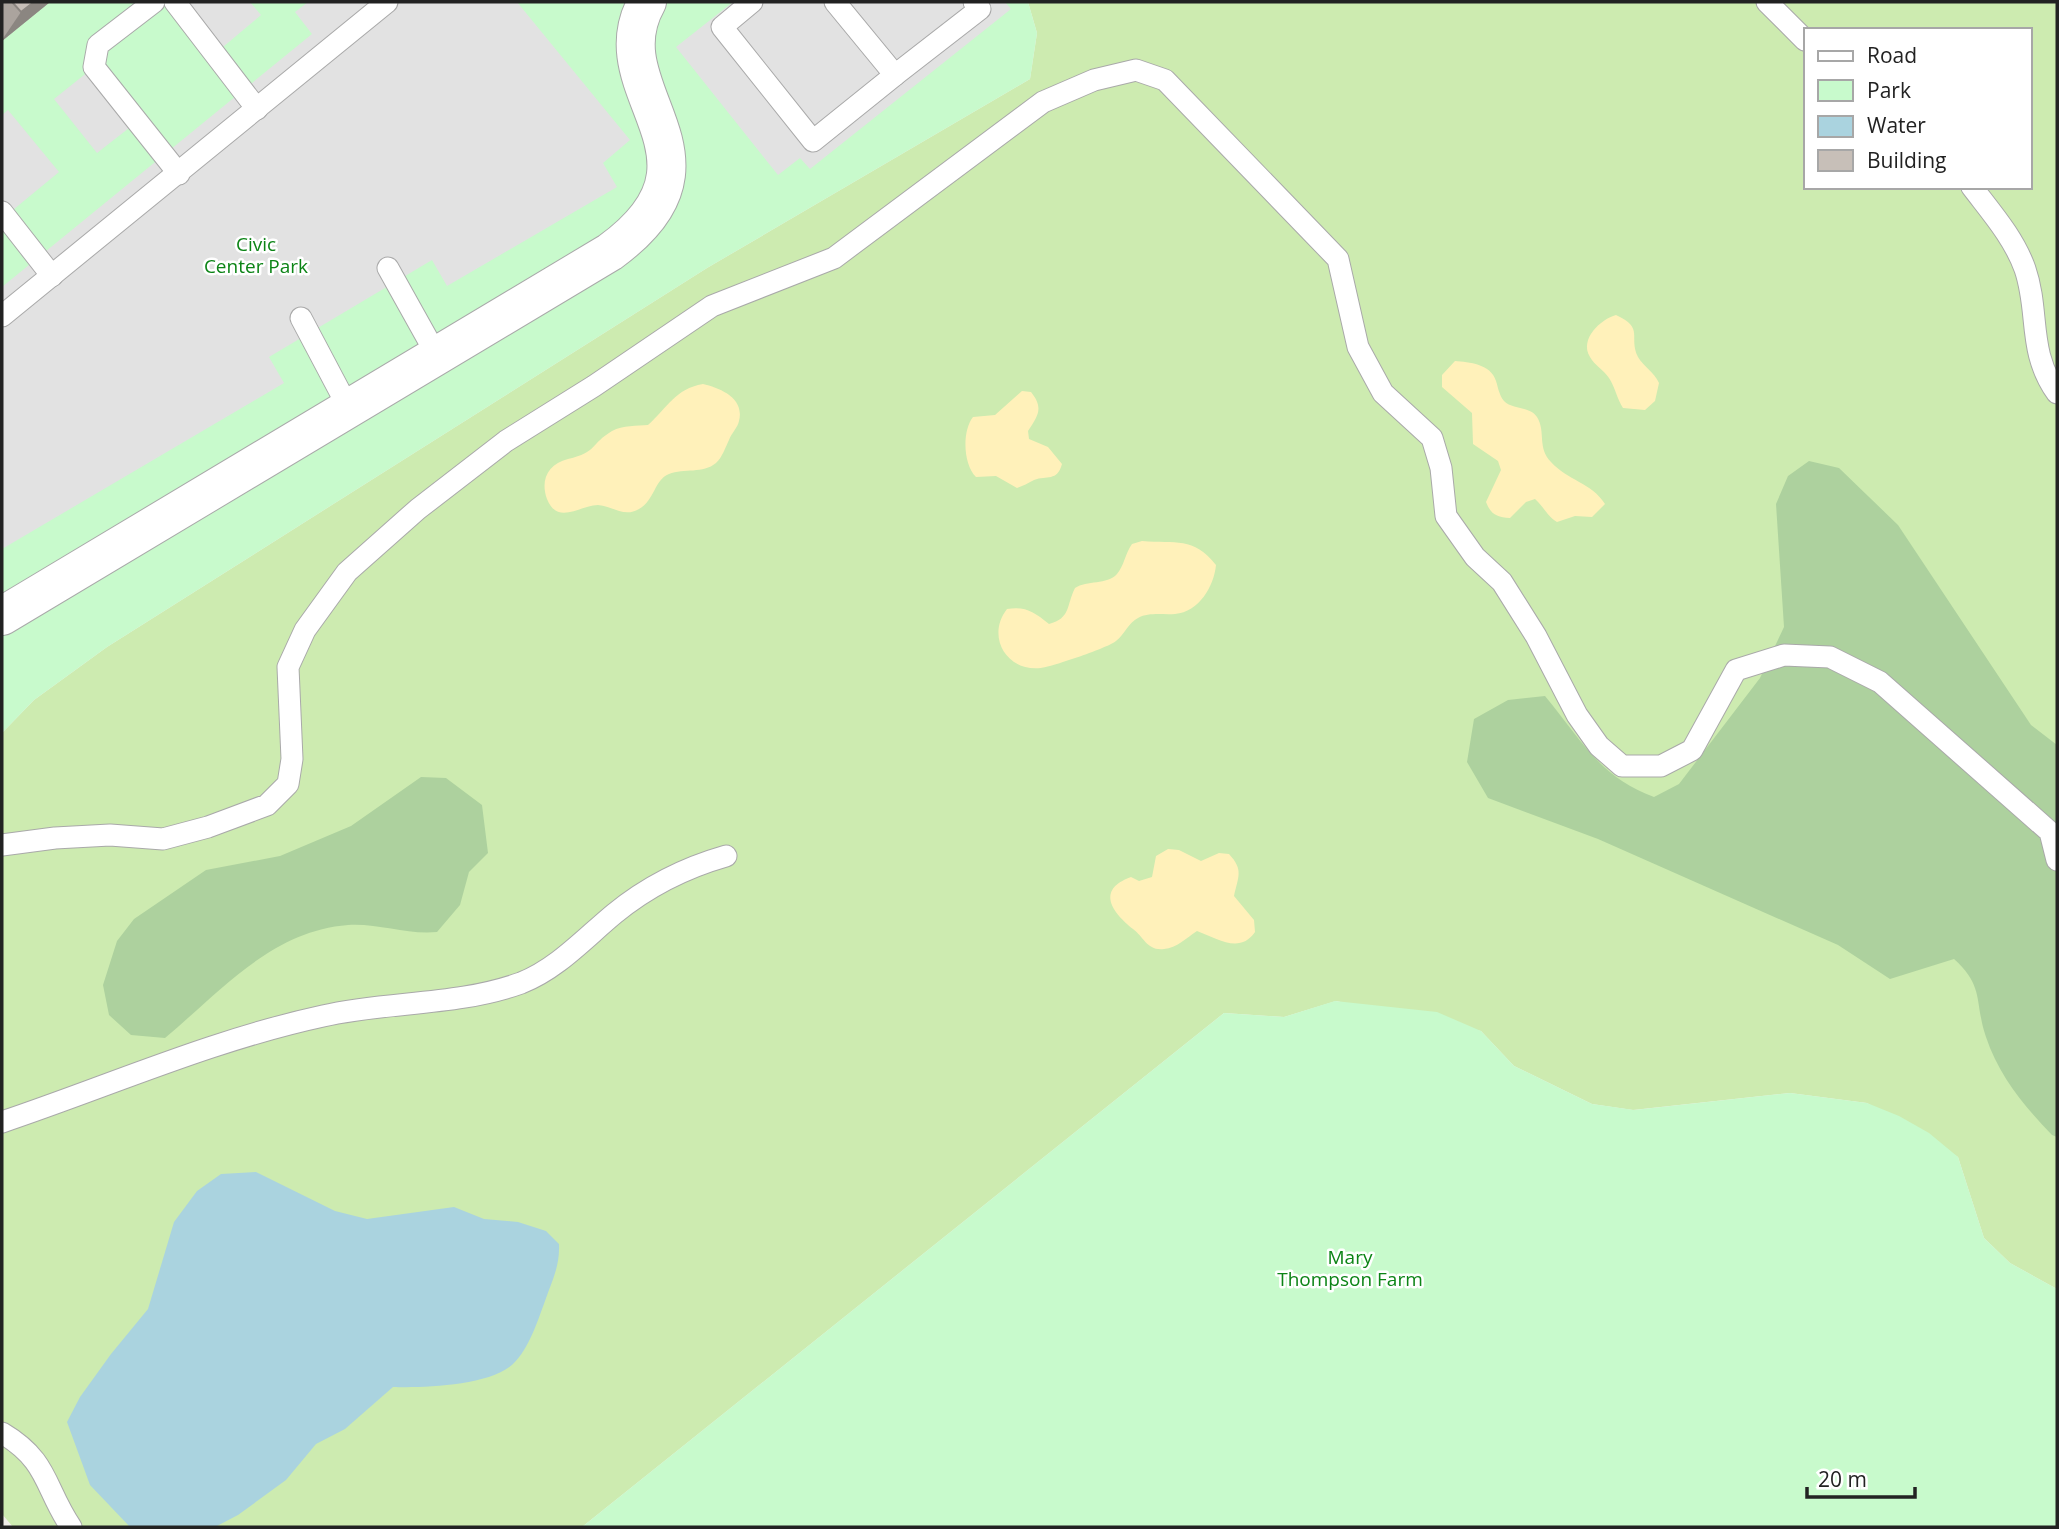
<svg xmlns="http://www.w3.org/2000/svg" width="2059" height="1529" font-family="'Open Sans',sans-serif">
<rect width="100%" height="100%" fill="#f2efe9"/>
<path fill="#cdebb0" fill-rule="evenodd" d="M1028,2H2057V1289L2010,1263L1984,1238L1958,1157L1867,1103L1790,1093L1633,1110L1592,1104L1514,1066L1481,1031L1336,1001L1284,1017L1224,1013L582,1527H13L2,1514V733L34,700L107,647L707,268L1030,79L1037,33ZM1805,30H2029V187H1805Z"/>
<g fill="#add19e">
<path d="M1809,461L1839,468L1898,525L2031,725L2057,745V1137L2052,1135C2024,1106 1999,1076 1986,1037C1974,1002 1985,987 1954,959L1890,979L1838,945L1598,839L1488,798L1467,762L1474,719L1508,700L1545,696C1581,739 1598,776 1654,797L1679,784L1760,678L1784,627L1776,504L1788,476Z"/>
<path d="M421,777L446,778L482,805L488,853L469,872L460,905L437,932C407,935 378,923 348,925C271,931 220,992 165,1038L131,1035L109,1015L103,985L117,941L134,919L206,870L280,856L351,826Z"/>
</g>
<g fill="#fff1ba">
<path d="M1616,315C1645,328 1628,337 1638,357C1643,366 1654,372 1659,383L1655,401L1645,410L1623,408C1617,399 1615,387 1609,378C1604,370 1594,365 1590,357C1579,339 1601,319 1616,315Z"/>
<path d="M1455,361C1469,362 1491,364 1496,381C1498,387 1499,395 1504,401C1513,410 1530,406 1537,417C1546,431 1537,448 1551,462C1567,480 1592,483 1605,504L1592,517L1575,516L1557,522C1547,516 1544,507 1535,499L1526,502L1510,518C1497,517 1491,515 1486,502L1501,470L1498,461L1473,444L1472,413L1442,387V375Z"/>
<path d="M703,384C720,388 745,398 739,421C738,427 731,434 729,440C726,446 722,458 716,463C703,474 684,468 669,474C654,480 655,500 639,509C624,518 613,506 598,505C580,505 558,526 547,499C540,480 548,464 568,459C598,452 590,444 612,431C623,425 637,426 648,425C668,407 675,389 703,384Z"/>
<path d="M1022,391L1031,392C1044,408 1038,416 1028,431L1029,439L1048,447L1062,464C1057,482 1047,475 1034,480C1028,483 1023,486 1017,488L996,476L976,477C963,464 962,431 973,417L995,415Z"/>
<path d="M1142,541C1176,544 1193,536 1216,565C1214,586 1199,612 1175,614C1163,615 1149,612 1138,618C1129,622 1124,635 1116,641C1110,647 1051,667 1041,668C1006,672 986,636 1007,609C1026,606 1034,612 1049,624C1071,618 1066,606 1075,588C1087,580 1107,585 1117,574C1124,566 1125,554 1132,544Z"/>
<path d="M1168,849L1179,850L1201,861L1219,853L1229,854C1244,870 1238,877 1234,896L1254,920L1255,932C1240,954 1218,939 1197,931C1186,938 1177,948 1164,949C1147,951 1144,937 1133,929C1113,913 1095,890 1131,877L1139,881L1152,877L1156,856Z"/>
</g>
<g fill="#c8facc">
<path d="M2,2H1028L1037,33L1030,79L707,268L107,647L34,700L2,733Z"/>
<path d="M1335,1001L1437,1012L1481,1031L1514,1066L1592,1104L1634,1110L1790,1093L1867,1103L1899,1116L1929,1133L1958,1157L1984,1238L2010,1263L2057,1289V1527H582L1224,1013L1284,1017Z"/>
</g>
<g fill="#e2e2e2">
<path d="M175,2H250L261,15L217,52Z"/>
<path d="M308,2H517L630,140L603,163L617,187L447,286L432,260L269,357L284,383L2,549V287L312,34L295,12Z"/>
<path d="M733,2H1005L1011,9L810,169L800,158L778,175L676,47Z"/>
<path d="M94,67L138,121L97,153L54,99Z"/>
<path d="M8,110L59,172L2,219V115Z"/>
</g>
<path fill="#aad3df" d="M256,1172L335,1211L367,1219L454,1207L484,1219L518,1222L546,1231L559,1244C560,1266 552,1281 545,1301C538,1320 529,1349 513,1364C490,1386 423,1388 393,1387L345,1429L316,1444L286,1480L238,1515L215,1527H130L90,1485L67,1422L80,1397L111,1354L148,1309L174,1222L197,1191L221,1174Z"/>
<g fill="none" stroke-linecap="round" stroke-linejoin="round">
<defs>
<g id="lane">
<path d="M154,2L98,45L94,67L179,174"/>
<path d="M175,2L257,109"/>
<path d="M752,2L722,27L813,141L895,75"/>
<path d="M835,2L895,75L980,9L974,2"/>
<path d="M1767,2L1805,40"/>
<path d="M1972,187C1991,212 2014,238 2025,269C2040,313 2027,351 2057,393"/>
<path d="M2,212L52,276"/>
<path d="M388,268L436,354"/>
<path d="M2,316L387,2"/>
<path d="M301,318L348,407"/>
<path d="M2,845L55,838L110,835L163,839L208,827L267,805L288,784L292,759L288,667L305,630L347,572L418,509L506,441L594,386L712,306L834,258L1043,102L1094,80L1136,70L1165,80L1338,259L1358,347L1383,393L1432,438L1441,468L1446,516L1475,557L1502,582L1536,636L1577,715L1599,746L1622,766H1661L1692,750L1736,670L1784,655L1830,657L1880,682L2050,832L2057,860"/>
<path d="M2,1122C109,1086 212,1040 323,1016C389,1001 457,1006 521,983C557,969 585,938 614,914C648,886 684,868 726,856"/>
<path d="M2,1433C49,1461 44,1487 71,1527"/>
</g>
<path id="street" d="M2,616L610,252C741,157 596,92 647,2"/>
</defs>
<use href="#lane" stroke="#a9a9a9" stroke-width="23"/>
<use href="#street" stroke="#a9a9a9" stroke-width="40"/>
<use href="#lane" stroke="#fff" stroke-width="21"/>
<use href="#street" stroke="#fff" stroke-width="38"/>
</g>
<path fill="#aba49e" d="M2,2H50L2,41Z"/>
<path fill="#8b8681" d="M34,2H50L2,41V40L21,12Z"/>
<path fill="#c7bfb8" stroke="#8b8681" stroke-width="2" d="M12,2H34L21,12Z"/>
<g text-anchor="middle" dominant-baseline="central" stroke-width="5" stroke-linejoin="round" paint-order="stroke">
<g font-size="19" fill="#0c8416" stroke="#fff">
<text x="256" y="244">Civic<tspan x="256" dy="22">Center Park</tspan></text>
<text x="1350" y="1257">Mary<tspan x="1350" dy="22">Thompson Farm</tspan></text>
</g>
</g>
<rect width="2059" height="1529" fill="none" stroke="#222222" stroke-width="7"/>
<rect x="1804" y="28" width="228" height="161" fill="#ffffff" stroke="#a7a7a7" stroke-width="2"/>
<rect x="1818" y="51" width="35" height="10" fill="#ffffff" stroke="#a7a7a7" stroke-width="2"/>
<text x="1867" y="63" font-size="21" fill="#222222">Road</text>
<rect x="1818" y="80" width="35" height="21" fill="#c8facc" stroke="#a7a7a7" stroke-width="2"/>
<text x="1867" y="98" font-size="21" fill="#222222">Park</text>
<rect x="1818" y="116" width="35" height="21" fill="#aad3df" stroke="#a7a7a7" stroke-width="2"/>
<text x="1867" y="133" font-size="21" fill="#222222">Water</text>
<rect x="1818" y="150" width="35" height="21" fill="#c7bfb8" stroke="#a7a7a7" stroke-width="2"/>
<text x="1867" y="168" font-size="21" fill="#222222">Building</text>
<path d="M1807 1487v10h108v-10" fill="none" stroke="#222222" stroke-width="3.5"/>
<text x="1818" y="1487" font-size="21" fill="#222222" stroke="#ffffff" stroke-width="5" paint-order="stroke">20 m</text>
</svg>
